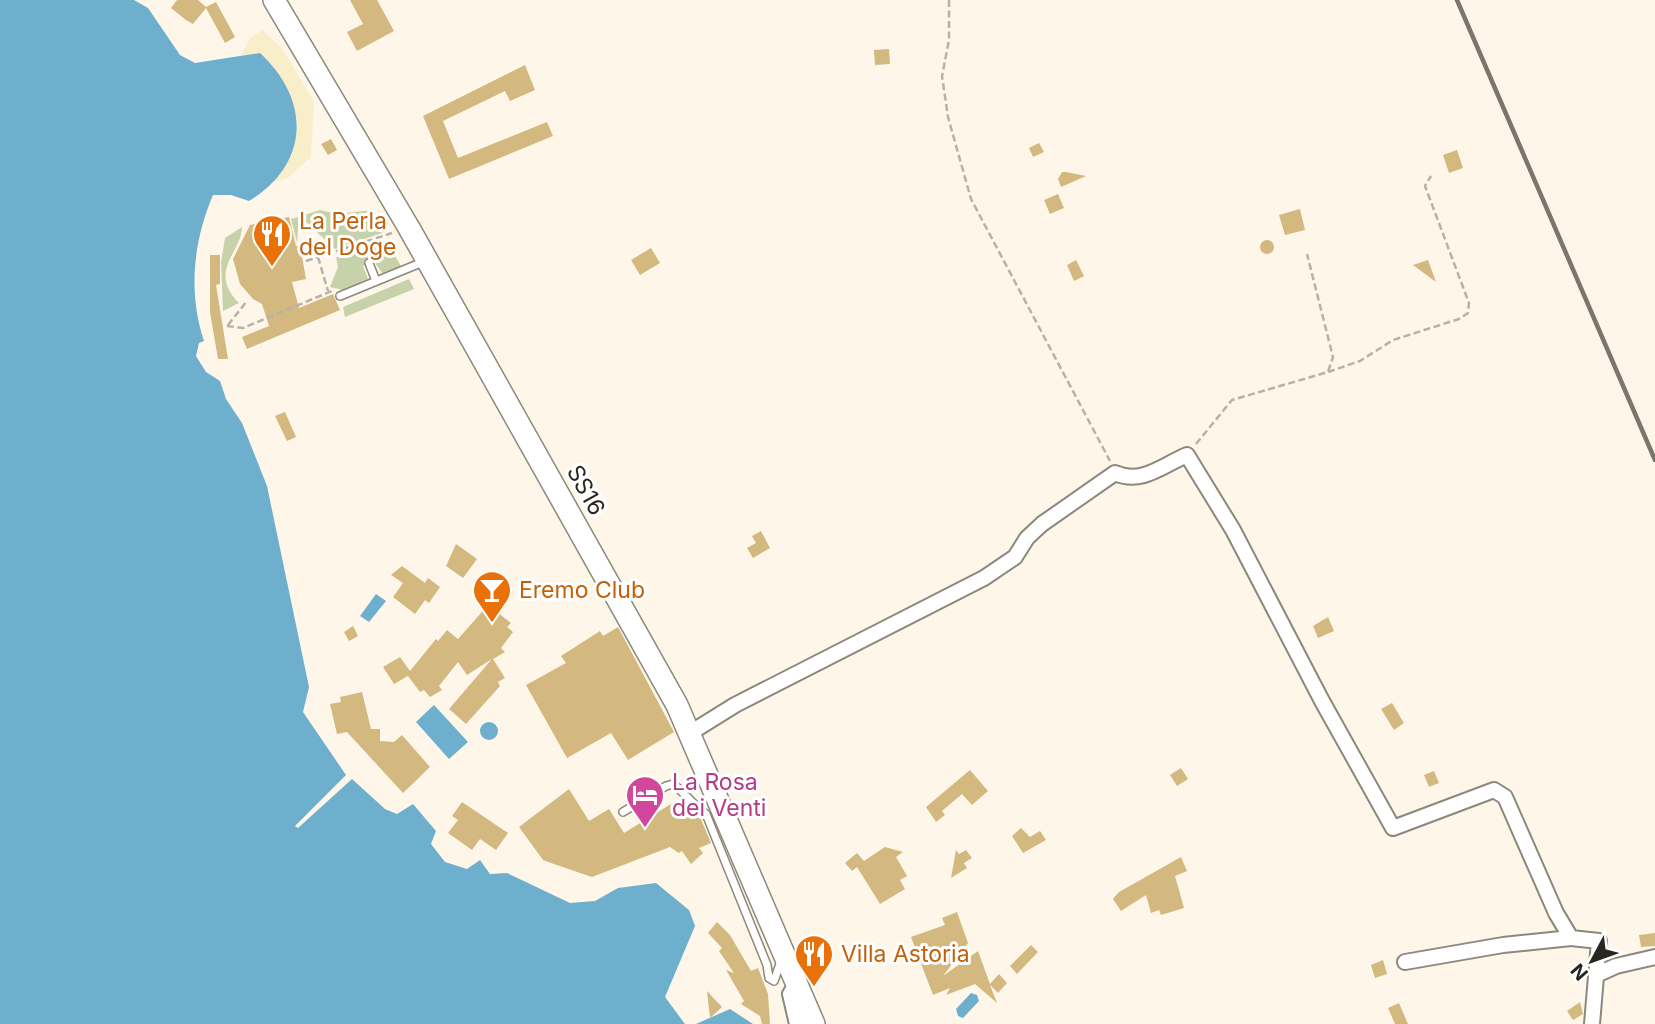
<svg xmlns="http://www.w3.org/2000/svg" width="1655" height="1024" font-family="Inter,sans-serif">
<rect width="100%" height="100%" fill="#fef7e9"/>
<g fill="#c7d2ab">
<path d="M320,210L337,214L373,210L382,233L335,249L306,222L298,230L297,243L291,219Z"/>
<path d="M242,227C242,252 207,271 239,303L223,311L221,262L225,238Z"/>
<path d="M388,244L401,266L383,274L373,260L363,266L368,279L343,290L330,287L338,267L336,257Z"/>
<path d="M409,279L414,289L345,317L343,307Z"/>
</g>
<path fill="#f8eec9" d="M262,30L282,48L314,102L311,157L288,178L272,182L293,153L296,136L260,53L241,55L250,38Z"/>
<g fill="#6eafce">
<path d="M0,0H134L148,8L180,55L195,63L260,53C311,100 310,164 249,201L231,195H213C193,242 188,293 204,341L199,343L196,356L206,372L220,381L226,399L242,423L267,486L309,687L303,712L346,775L295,826L298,828L352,779L385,809L397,814L413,804L436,831L431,844L445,862L467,869L480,860L490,874L507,873L570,903L595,901L618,888L656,883L689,910L695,926L665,997L685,1024H0Z"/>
<path d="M376,594L386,601L369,622L360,616Z"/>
<path d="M434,705L468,742L449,759L416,722Z"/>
<circle cx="489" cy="731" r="9"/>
<path d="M971,993L977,995L979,1001L963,1018L958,1016L956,1009Z"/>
<path d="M730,1009L753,1024H696Z"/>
</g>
<g fill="#d3b87f">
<path d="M177,0H198L206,7L216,2L235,37L225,43L206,8L193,24L186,20L171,8Z"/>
<path d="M350,0H377L394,31L357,51L347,32L363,24Z"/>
<path d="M889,49L890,64L875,65L874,50Z"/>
<path d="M525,65L535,90L510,101L505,91L443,121L458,158L547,122L553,136L449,179L423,116Z"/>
<path d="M331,139L337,150L328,155L321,144Z"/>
<path d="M1039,143L1044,152L1033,157L1029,148Z"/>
<path d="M1457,150L1463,168L1449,173L1443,155Z"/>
<path d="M1062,172H1066L1086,176L1061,187L1058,179Z"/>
<path d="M1058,194L1064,208L1050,214L1044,200Z"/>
<path d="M1300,209L1305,230L1285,235L1279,215Z"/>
<path d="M289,217L296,246L300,245L306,279L292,282L299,308L333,294L340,310L247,349L242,337L269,326L262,304L253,299L240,284L233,259L250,225Z"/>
<circle cx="1267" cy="247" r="7"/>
<path d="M651,248L660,263L640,275L631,260Z"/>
<path d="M210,255H220V284L216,285L228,359H218L210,312Z"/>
<path d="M1076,260L1084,276L1074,281L1067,265Z"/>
<path d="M1428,260L1436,282L1413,265Z"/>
<path d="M285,412L296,437L287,441L275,416Z"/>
<path d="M761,531L770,548L753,558L747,548L756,543L752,536Z"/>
<path d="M456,544L477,559L463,578L446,566Z"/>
<path d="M402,566L425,583L428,578L440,587L429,603L425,600L415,614L393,597L403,583L391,575Z"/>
<path d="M488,605L511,623L507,627L513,632L501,648L505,652L493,659L505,678L498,682L500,686L466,724L449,709L492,659L467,675L458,662L439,686L442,690L430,697L424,690L420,692L408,676L394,684L383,667L400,657L410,671L436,639L438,641L447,630L458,639Z"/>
<path d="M1328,617L1334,631L1318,638L1313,626Z"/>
<path d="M353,626L358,636L349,641L344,632Z"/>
<path d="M618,627L674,732L628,760L611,733L567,758L526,685L566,663L561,656L600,631L603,636Z"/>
<path d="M362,692L371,729H380V741L394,742L402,735L430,767L403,793L347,732L337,734L330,704L341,702L340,697Z"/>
<path d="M1392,703L1404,723L1394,730L1381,709Z"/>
<path d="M1181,768L1188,779L1177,786L1170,775Z"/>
<path d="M970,770L988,791L972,805L962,794L942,811L945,815L936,822L926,807Z"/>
<path d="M1434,771L1439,783L1429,787L1424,775Z"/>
<path d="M569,789L589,821L609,809L624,833L671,804L680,817L688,813L690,819L700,817L711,843L699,848L703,853L691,864L682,851L679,853L670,847L592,877L551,863L543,860L519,827Z"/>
<path d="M462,802L508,833L496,850L480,839L472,850L448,833L458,820L452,816Z"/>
<path d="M1021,828L1030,837L1040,831L1046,840L1023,853L1012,836Z"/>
<path d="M885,847L903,852L896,857L907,876L900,880L905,889L880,904L857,867L852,871L845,863L857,853L864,861Z"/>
<path d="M956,850L959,854L966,850L972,858L964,863L967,868L951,878Z"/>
<path d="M1181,857L1187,871L1175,876L1184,908L1161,915L1159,910L1151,913L1146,895L1121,911L1113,899L1119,892Z"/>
<path d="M957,912L968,943L943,976L978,951L990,984L999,974L1007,983L998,993L990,985L997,1003L975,984L946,995L950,988L933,995L911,937L945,925L942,918Z"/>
<path d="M717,922L730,935L751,971L758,968L768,994L770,1024H762L760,1016L741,1004L744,1001L726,970L734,973L719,951L722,948L708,933Z"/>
<path d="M1655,933V946L1641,947L1639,935Z"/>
<path d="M1031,945L1038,952L1017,974L1010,966Z"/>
<path d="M1383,960L1387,974L1375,978L1371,965Z"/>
<path d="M707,991L722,1007L710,1018Z"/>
<path d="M1580,1002L1583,1014L1573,1020L1567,1011Z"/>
<path d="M1399,1003L1408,1024H1395L1388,1008Z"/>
</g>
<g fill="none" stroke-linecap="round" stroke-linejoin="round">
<defs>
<g id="lane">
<path d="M369,263L376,281"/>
<path d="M340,296L423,262"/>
<path d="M623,812L666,786L673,784C685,793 693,805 706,814L767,965L769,978L774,981L781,961"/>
</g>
<g id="street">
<path d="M690,733L735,705L984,578L1015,557L1027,538L1042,524L1115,473C1142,485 1163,465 1187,455L1233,530L1322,701L1393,828L1494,790L1505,797L1556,913L1571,938L1599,941L1592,1024"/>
<path d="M1405,962L1503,945L1571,938"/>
<path d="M1596,975L1616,966L1655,957"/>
<path d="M797,983L790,994L797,1024"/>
</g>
<path id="secondary" d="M274,0L409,228L677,705L814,1024"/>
</defs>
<use href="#lane" stroke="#8e877b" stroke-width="10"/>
<use href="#street" stroke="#8e877b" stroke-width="18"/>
<use href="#secondary" stroke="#8e877b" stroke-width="24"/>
<g stroke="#b7b1a6" stroke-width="2.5" stroke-dasharray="7 3.5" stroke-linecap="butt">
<path d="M949,0V40L942,76L948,117L971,199L1110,461"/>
<path d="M318,257L328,291"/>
<path d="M306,261L392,233"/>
<path d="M228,325L247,301"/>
<path d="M227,326L243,328L332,291"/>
<path d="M1328,372L1360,361L1393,340L1459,319L1468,313L1469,303L1425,186L1431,176"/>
<path d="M1196,444L1232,400L1328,372L1333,357L1307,254"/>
</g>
<use href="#lane" stroke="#fff" stroke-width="7"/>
<use href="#street" stroke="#fff" stroke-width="14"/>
<use href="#secondary" stroke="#fff" stroke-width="21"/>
<path stroke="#7a756d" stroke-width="4.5" d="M1457,0L1655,460"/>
</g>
<defs>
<symbol id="restaurant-pin" viewBox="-11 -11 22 30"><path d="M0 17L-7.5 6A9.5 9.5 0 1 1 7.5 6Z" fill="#e8710a" stroke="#fff"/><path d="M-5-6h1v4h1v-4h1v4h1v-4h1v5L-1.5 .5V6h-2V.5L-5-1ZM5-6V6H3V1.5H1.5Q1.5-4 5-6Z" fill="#fff"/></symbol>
<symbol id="bar-pin" viewBox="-11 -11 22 30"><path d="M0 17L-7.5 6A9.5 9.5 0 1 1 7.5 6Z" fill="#e8710a" stroke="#fff"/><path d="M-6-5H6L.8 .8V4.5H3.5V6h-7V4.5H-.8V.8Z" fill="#fff"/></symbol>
<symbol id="hotel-pin" viewBox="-11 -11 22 30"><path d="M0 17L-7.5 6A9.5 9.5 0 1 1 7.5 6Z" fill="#d1479c" stroke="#fff"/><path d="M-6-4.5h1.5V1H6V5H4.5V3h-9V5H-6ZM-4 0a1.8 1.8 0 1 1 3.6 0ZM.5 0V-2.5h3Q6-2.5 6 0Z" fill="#fff"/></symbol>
</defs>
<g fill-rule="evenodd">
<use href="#restaurant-pin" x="250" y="212" width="44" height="60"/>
<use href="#bar-pin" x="470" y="568" width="44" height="60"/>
<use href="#hotel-pin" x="623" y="773" width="44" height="60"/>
<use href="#restaurant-pin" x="792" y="932" width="44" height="60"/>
</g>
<g text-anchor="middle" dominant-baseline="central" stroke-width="6" stroke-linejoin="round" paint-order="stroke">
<g font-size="23" fill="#c56008" stroke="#fff" text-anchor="start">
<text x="299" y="221">La Perla<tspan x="299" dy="26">del Doge</tspan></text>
<text x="519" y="590">Eremo Club</text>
<text x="841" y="954">Villa Astoria</text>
</g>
<g font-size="23" fill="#292621" stroke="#fff">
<text transform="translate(586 490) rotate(61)">SS16</text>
</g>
<g font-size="23" fill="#b23c85" stroke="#fff" text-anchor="start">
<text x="672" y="782">La Rosa<tspan x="672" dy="26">dei Venti</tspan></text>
</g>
</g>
<g transform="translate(1592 961) rotate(229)" stroke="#ffffff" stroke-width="5" paint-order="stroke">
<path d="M0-5L12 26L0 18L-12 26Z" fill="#292621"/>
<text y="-10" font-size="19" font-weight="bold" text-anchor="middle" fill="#292621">N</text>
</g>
</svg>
